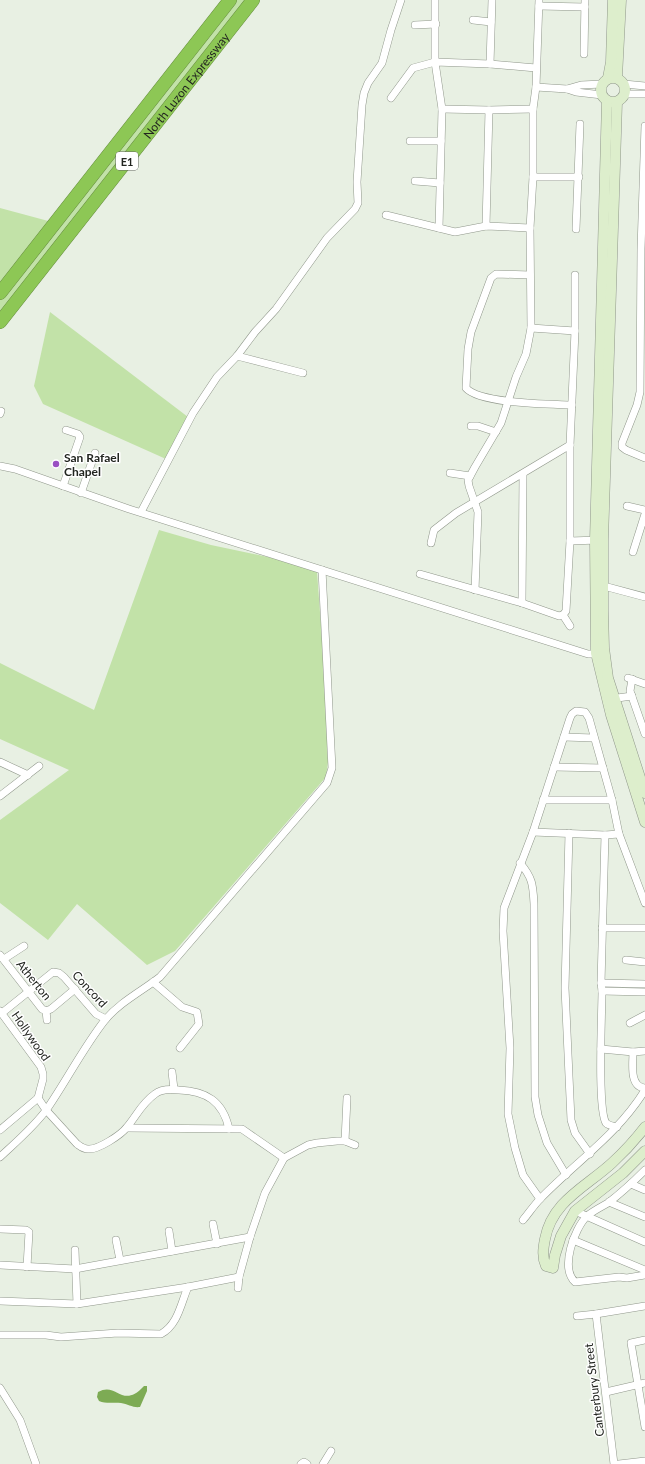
<svg xmlns="http://www.w3.org/2000/svg" width="645" height="1464" font-family="Lato,sans-serif">
<rect width="100%" height="100%" fill="#e8f0e3"/>
<g fill="#c2e2a8">
<path d="M233,0H248L0,319V300Z"/>
<path d="M0,208L52,222L0,291Z"/>
<path d="M50,312L188,417L166,459L43,404L34,386Z"/>
<path d="M159,530L211,545L277,559L317,572L325,679L328,762L326,777L175,951L147,965L77,904L48,940L0,903V820L69,770L0,739V663L94,710Z"/>
</g>
<path fill="#7dab54" d="M144,1386H147V1391L140,1407C133,1408 128,1404 121,1403C114,1402 106,1404 99,1401L97,1397L98,1392C117,1381 122,1410 144,1386Z"/>
<g fill="none" stroke-linecap="round" stroke-linejoin="round">
<defs>
<g id="street">
<path d="M435,0V62L442,109L439,228"/>
<path d="M539,6L585,7"/>
<path d="M473,20L491,22"/>
<path d="M415,25L436,24"/>
<path d="M584,54L585,0"/>
<path d="M490,64L492,0"/>
<path d="M624,84L645,86"/>
<path d="M536,87L567,89L576,92L602,95"/>
<path d="M567,89L581,85L602,84"/>
<path d="M625,94H645"/>
<path d="M391,98L413,68L435,62L490,64L536,68"/>
<path d="M442,109L489,110L533,109"/>
<path d="M645,126L641,249L640,392L637,405L622,443V447L626,450L645,458"/>
<path d="M410,141H441"/>
<path d="M533,177H579"/>
<path d="M415,181L440,183"/>
<path d="M386,215L455,232L486,226L530,228"/>
<path d="M486,226L489,110"/>
<path d="M576,229L580,124"/>
<path d="M530,275L496,274L491,278L471,332L468,349L466,388C480,404 551,404 572,405"/>
<path d="M531,328L575,331"/>
<path d="M237,356L255,332L276,309L327,238L355,209L358,203L357,182L362,105L364,93L368,83L382,63L391,30L401,0"/>
<path d="M0,414L1,411"/>
<path d="M471,426H478L496,432"/>
<path d="M0,466L15,469L129,509L588,654H594L599,652"/>
<path d="M450,473L470,476"/>
<path d="M63,486L80,437L78,434L66,430"/>
<path d="M81,493L95,453"/>
<path d="M627,506L645,510"/>
<path d="M141,512L193,413L217,377L237,356L303,373"/>
<path d="M570,541L599,540"/>
<path d="M431,543L434,530L456,513L570,445"/>
<path d="M633,552L645,514"/>
<path d="M420,574L522,603L559,616L563,615L566,611L570,541V445L575,331V275"/>
<path d="M600,585L645,597"/>
<path d="M475,590L478,512L469,486L468,480L475,467L501,423L516,377L526,354L531,328L530,228L533,177V109L536,87L539,0"/>
<path d="M522,603L523,474"/>
<path d="M563,615L570,626"/>
<path d="M628,678L645,684"/>
<path d="M632,679L630,691L645,734"/>
<path d="M610,699L632,696"/>
<path d="M564,737L594,738"/>
<path d="M0,762L28,775"/>
<path d="M554,767L603,768"/>
<path d="M0,796L39,766"/>
<path d="M543,800H612"/>
<path d="M533,832L605,835L619,834"/>
<path d="M569,833L565,988L571,1120L575,1133L590,1154"/>
<path d="M605,835L601,983L602,991C602,1013 597,1109 606,1123C609,1126 613,1126 617,1127"/>
<path d="M520,863C533,878 533,886 534,904L535,1097L538,1115L547,1143L566,1175"/>
<path d="M602,928H645"/>
<path d="M0,955L42,1009L46,1011L47,1020"/>
<path d="M4,959L24,946"/>
<path d="M626,960L645,962"/>
<path d="M153,982L182,1007L197,1012L199,1024L180,1048"/>
<path d="M601,983L645,984"/>
<path d="M602,991L645,992"/>
<path d="M0,1011L41,1067L43,1074V1079L38,1098L0,1130"/>
<path d="M46,1011L51,1009L75,989"/>
<path d="M2,1013L53,972L59,973L64,977L96,1014L106,1019"/>
<path d="M630,1023L645,1015"/>
<path d="M601,1049L633,1052L645,1051"/>
<path d="M633,1052C633,1063 629,1087 645,1088"/>
<path d="M172,1072L174,1089"/>
<path d="M38,1098L46,1110L77,1144C80,1146 83,1149 88,1149C98,1150 121,1135 127,1127C137,1115 142,1103 155,1094C161,1089 171,1089 179,1090C206,1091 223,1101 229,1129"/>
<path d="M127,1128L242,1129L284,1158"/>
<path d="M345,1141L347,1098"/>
<path d="M0,1157C16,1142 34,1127 47,1109C67,1080 83,1048 105,1020C120,1002 142,991 160,977L327,783L332,768L322,570"/>
<path d="M645,1170C633,1182 621,1193 608,1203C601,1207 593,1211 587,1216C574,1229 560,1268 575,1282L619,1277L627,1278L645,1275"/>
<path d="M631,1184L645,1190"/>
<path d="M540,1199L523,1175L515,1148L508,1114L510,1048L503,931L504,908L533,832L570,718L572,714L576,711L585,712L589,718L612,800L619,834L645,903"/>
<path d="M609,1202L645,1217"/>
<path d="M575,1211L645,1242"/>
<path d="M523,1220C529,1213 534,1205 541,1198C576,1162 618,1134 645,1090"/>
<path d="M213,1224L217,1244"/>
<path d="M0,1229L26,1230L29,1232L27,1267"/>
<path d="M169,1231L172,1251"/>
<path d="M116,1240L120,1260"/>
<path d="M573,1240L645,1270"/>
<path d="M75,1250L77,1304"/>
<path d="M0,1265L75,1269L250,1237"/>
<path d="M238,1288L239,1277L250,1237L265,1193L284,1158L308,1145L317,1143L337,1141H345L355,1145"/>
<path d="M0,1301L77,1304L188,1287L239,1277"/>
<path d="M596,1314L614,1464"/>
<path d="M577,1316L596,1314L645,1306"/>
<path d="M0,1335H46L61,1337L118,1333L161,1334C178,1325 181,1303 188,1287"/>
<path d="M645,1340L631,1343L645,1427"/>
<path d="M0,1388L20,1420L36,1464"/>
<path d="M606,1392L645,1383"/>
<path d="M301,1464L304,1462L307,1464"/>
<path d="M323,1464L331,1451"/>
<path d="M619,1464L645,1461"/>
</g>
<g id="secondary">
<path d="M617,77L621,0"/>
<circle cx="613" cy="90" r="12"/>
<path d="M608,78L611,62L613,0"/>
<path d="M607,101L595,540L596,653L611,715L645,822"/>
<path d="M617,102L603,540V611L604,648L608,678L645,793"/>
<path d="M645,1127C635,1140 624,1152 612,1163C586,1187 552,1201 545,1239C543,1249 542,1257 546,1266L553,1268L555,1255L561,1236L575,1211L623,1173L645,1151"/>
</g>
<g id="highway">
<path d="M0,293L230,0"/>
<path id="s1" d="M0,322L253,0"/>
</g>
</defs>
<use href="#street" stroke="#90978b" stroke-width="8"/>
<use href="#secondary" stroke="#90978b" stroke-width="11"/>
<use href="#highway" stroke="#688e42" stroke-width="14"/>
<use href="#street" stroke="#fff" stroke-width="7"/>
<use href="#secondary" stroke="#dec" stroke-width="10"/>
<use href="#highway" stroke="#8dc755" stroke-width="13"/>
</g>
<circle fill="#9a50c3" stroke="#fff" stroke-width="1.5" cx="56" cy="464" r="4"/>
<g text-anchor="middle" dominant-baseline="central" stroke-width="3" stroke-linejoin="round" paint-order="stroke">
<rect fill="#fff" stroke="#646663" stroke-width="1" x="116" y="152" width="22" height="18" rx="3"/>
<g font-size="11" font-weight="bold" fill="#222520">
<text x="127" y="161">E1</text>
</g>
<g font-size="12" fill="#222520" stroke="#fff">
<text stroke="none"><textPath href="#s1" startOffset="301">North Luzon Expressway</textPath></text>
<text transform="translate(34 980) rotate(51)">Atherton</text>
<text transform="translate(90 989) rotate(47)">Concord</text>
<text transform="translate(31 1036) rotate(55)">Hollywood</text>
<text transform="translate(594 1390) rotate(-97)">Canterbury Street</text>
</g>
<g font-size="12" font-weight="bold" fill="#222520" stroke="#fff" text-anchor="start">
<text x="64" y="457">San Rafael<tspan x="64" dy="14">Chapel</tspan></text>
</g>
</g>
</svg>
